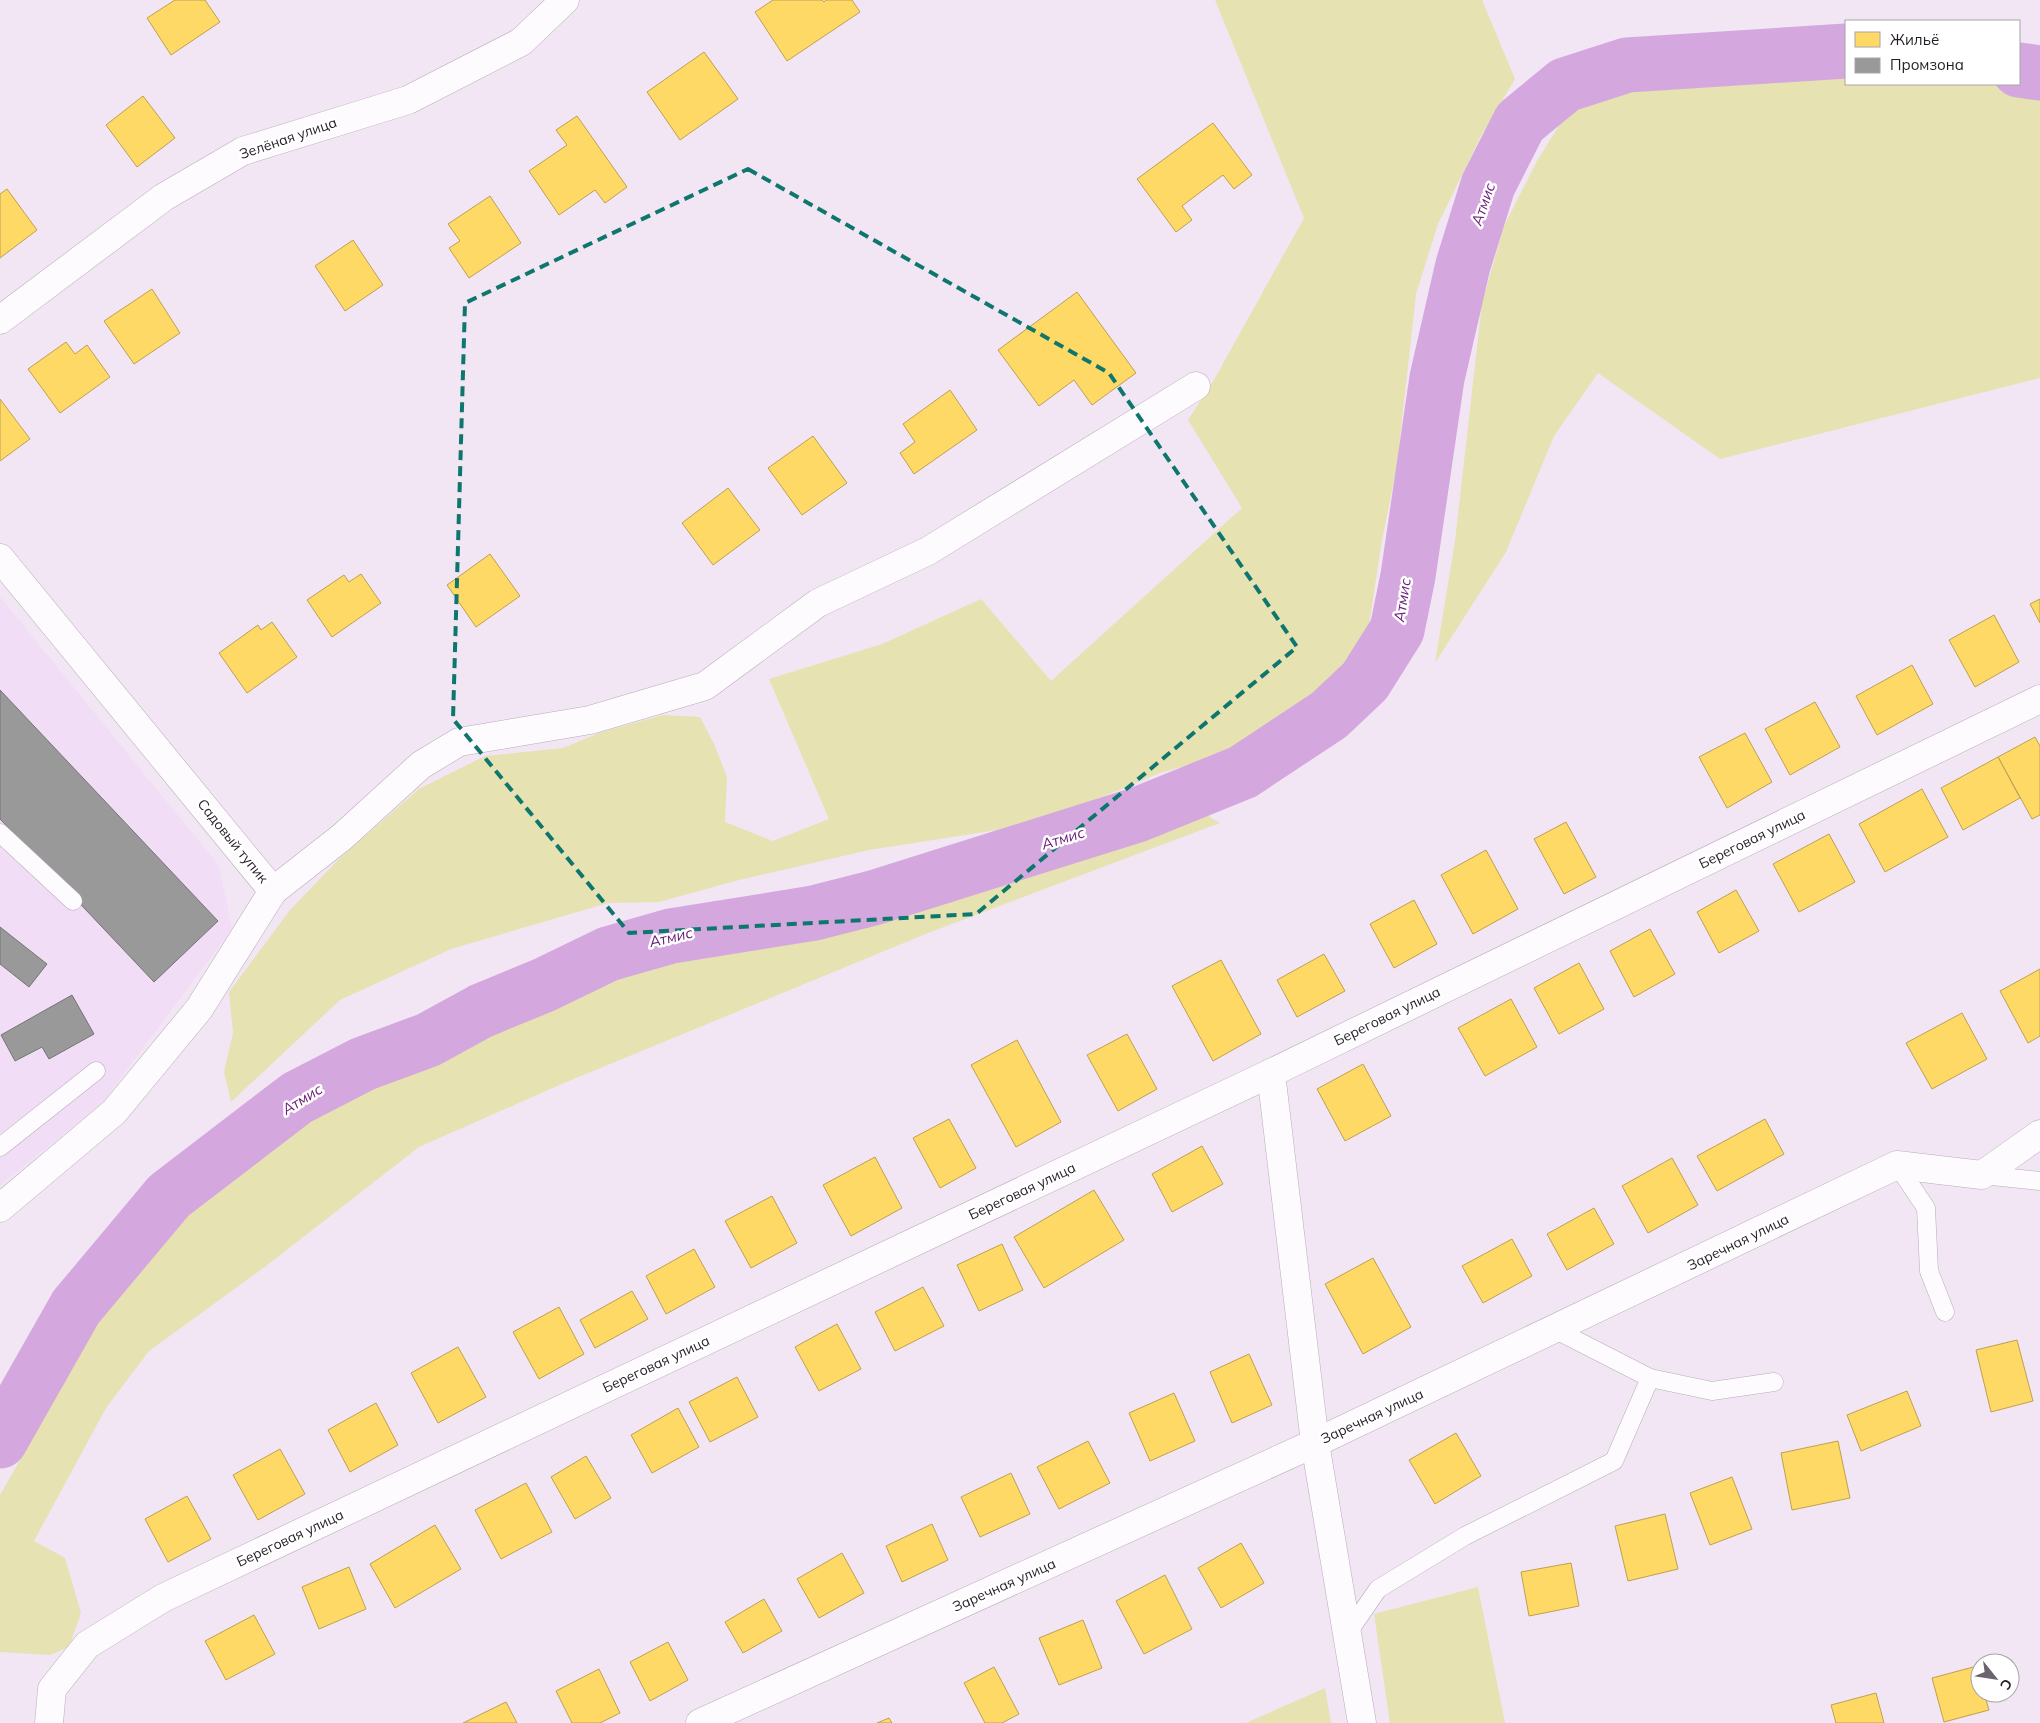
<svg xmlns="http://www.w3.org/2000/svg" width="2040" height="1723" font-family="Mulish,sans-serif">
<rect width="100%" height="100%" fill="#f2e6f4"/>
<path fill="#f1ddf6" d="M0,597L219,866L232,929L102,1103L0,1185Z"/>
<g fill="#e6e2b1">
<path d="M1215,0H1482L1515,79L1481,136L1438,224L1416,294L1397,465L1381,546L1366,646L1349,673L1319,699L1212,758L1160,773L1085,804L997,830L869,850L739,880L659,902L608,903L451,949L340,1000L231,1102L224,1072L233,1033L229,992L290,910L340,858L419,789L485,756L563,748L602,732L663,715L700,717L714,744L727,777L725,822L773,841L829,819L769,679L882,644L981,599L1051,681L1242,508L1188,420L1215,378L1304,218Z"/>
<path d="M1768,65L1846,68V84H2012L2040,86V378L1720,459L1598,373L1554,436L1506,552L1435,663L1455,541L1482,303L1504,226L1537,161L1560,124L1600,87L1622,79H1709Z"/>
<path d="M1195,808L1220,823L928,933L564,1083L419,1147L266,1266L149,1351L106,1408L34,1541L65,1558L81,1613L69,1647L50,1655L0,1652V1495L51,1406L73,1352L190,1201L260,1147L344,1101L401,1059L456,1034L537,1008L634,961L695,950L774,921L859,919L971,890Z"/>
<path d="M1478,1587L1505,1723H1390L1374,1614Z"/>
<path d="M1325,1688L1331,1723H1246Z"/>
</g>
<g fill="#ffd966" stroke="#bda052">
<path d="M175,0H205L220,22L171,55L147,18Z"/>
<path d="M773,0H822L824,2L826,0H852L860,12L787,61L755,12Z"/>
<path d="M704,52L738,99L680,140L647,92Z"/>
<path d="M143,96L175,138L137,167L106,125Z"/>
<path d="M577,116L627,187L605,203L595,190L559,215L529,171L567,145L556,130Z"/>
<path d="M1213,123L1252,175L1234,189L1223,175L1182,206L1192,220L1176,232L1137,179Z"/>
<path d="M7,189L37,230L0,258V194Z"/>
<path d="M490,196L521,243L469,278L449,248L460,241L448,224Z"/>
<path d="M353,240L383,285L345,311L315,266Z"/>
<path d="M152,289L180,333L134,364L104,321Z"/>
<path d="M1077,292L1136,373L1092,405L1074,380L1039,406L998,350Z"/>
<path d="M66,342L75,354L87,345L110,377L60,413L28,369Z"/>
<path d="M950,390L977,430L914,474L900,453L915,442L903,424Z"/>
<path d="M0,399L30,439L0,461Z"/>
<path d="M813,436L847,483L802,515L768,468Z"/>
<path d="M728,488L760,530L713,565L682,523Z"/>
<path d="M490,554L520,596L476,627L447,585Z"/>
<path d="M361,574L381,603L332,637L307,600L344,575L349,582Z"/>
<path d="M2040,599V623L2030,604Z"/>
<path d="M1994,615L2019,662L1975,687L1949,640Z"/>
<path d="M272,622L297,657L247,693L219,653L258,625L261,630Z"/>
<path d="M1912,665L1933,704L1877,735L1856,696Z"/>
<path d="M1815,702L1840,747L1790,775L1765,729Z"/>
<path d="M1745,733L1772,782L1727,808L1699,757Z"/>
<path d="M2035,737L2040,746V815L2032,819L1998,757Z"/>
<path d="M1998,757L2020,798L1963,830L1941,788Z"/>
<path d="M1922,789L1948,837L1885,872L1859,824Z"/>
<path d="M1566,822L1596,877L1564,894L1534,839Z"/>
<path d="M1829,834L1855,882L1799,912L1773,864Z"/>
<path d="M1486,850L1518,909L1473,934L1441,875Z"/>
<path d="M1736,890L1759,931L1719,953L1697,912Z"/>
<path d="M1414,900L1437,944L1394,968L1370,924Z"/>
<path d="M1650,929L1675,974L1634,997L1610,951Z"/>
<path d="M1324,954L1345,991L1297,1017L1277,980Z"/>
<path d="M1221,960L1261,1034L1213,1061L1172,986Z"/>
<path d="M1579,963L1604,1009L1559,1034L1534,988Z"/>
<path d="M2040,969V1036L2028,1043L2000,991Z"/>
<path d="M1511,999L1537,1047L1485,1076L1458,1028Z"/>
<path d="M1962,1013L1987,1059L1932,1089L1906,1043Z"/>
<path d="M1127,1034L1157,1089L1118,1111L1087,1055Z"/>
<path d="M1017,1040L1061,1122L1016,1147L971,1065Z"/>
<path d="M1363,1064L1391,1116L1345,1141L1317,1089Z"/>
<path d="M949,1119L976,1168L940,1188L913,1138Z"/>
<path d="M1765,1119L1784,1154L1717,1191L1697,1156Z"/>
<path d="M1202,1146L1223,1184L1172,1212L1152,1174Z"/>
<path d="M875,1157L902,1208L851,1236L823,1185Z"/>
<path d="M1672,1158L1698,1205L1648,1233L1622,1186Z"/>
<path d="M1094,1190L1124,1240L1044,1288L1014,1237Z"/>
<path d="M772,1196L797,1243L751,1268L725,1221Z"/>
<path d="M1594,1208L1614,1244L1567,1270L1547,1234Z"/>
<path d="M1512,1239L1532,1276L1483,1303L1462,1266Z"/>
<path d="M1002,1244L1023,1290L979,1311L957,1265Z"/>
<path d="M694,1249L715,1287L666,1314L646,1276Z"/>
<path d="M1373,1258L1411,1327L1363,1354L1325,1284Z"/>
<path d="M923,1287L944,1326L895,1351L875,1312Z"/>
<path d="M632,1291L648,1319L595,1348L580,1320Z"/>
<path d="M559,1307L584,1354L539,1379L513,1332Z"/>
<path d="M837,1324L861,1369L819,1391L795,1347Z"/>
<path d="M2017,1340L2033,1401L1991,1412L1976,1350Z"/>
<path d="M458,1347L486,1397L438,1423L411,1373Z"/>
<path d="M1249,1354L1272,1405L1232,1423L1210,1372Z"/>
<path d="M737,1377L758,1417L710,1442L689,1402Z"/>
<path d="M1907,1391L1921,1426L1861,1451L1847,1415Z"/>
<path d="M1174,1393L1195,1441L1150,1461L1129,1413Z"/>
<path d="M376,1403L398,1445L350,1472L328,1430Z"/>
<path d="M678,1408L699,1447L652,1473L631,1435Z"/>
<path d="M1456,1433L1481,1476L1435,1504L1409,1460Z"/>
<path d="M1088,1441L1110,1483L1059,1509L1037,1467Z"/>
<path d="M1838,1441L1850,1498L1792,1510L1781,1453Z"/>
<path d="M280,1449L305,1494L258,1520L233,1475Z"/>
<path d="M586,1456L611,1498L575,1519L551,1477Z"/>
<path d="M1011,1473L1030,1514L980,1537L961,1497Z"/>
<path d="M1732,1477L1752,1529L1710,1545L1690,1493Z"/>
<path d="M526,1483L552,1532L501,1559L475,1510Z"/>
<path d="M187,1496L211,1539L168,1562L145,1519Z"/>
<path d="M1665,1514L1678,1569L1628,1581L1615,1526Z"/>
<path d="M932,1524L948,1560L902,1582L886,1546Z"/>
<path d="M435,1525L461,1569L395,1608L370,1564Z"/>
<path d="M1241,1543L1264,1583L1221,1608L1198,1568Z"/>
<path d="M842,1553L864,1593L819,1618L797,1579Z"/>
<path d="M1571,1563L1579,1606L1529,1616L1521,1572Z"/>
<path d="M349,1567L366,1609L319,1629L302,1587Z"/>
<path d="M1165,1575L1192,1629L1144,1654L1116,1601Z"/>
<path d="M764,1599L782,1631L743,1653L725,1622Z"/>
<path d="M254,1615L275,1654L226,1680L205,1641Z"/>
<path d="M1083,1620L1102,1668L1059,1685L1039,1638Z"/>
<path d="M668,1642L688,1680L650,1701L630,1662Z"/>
<path d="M1977,1666L1980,1678V1693H1984L1989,1710L1944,1722L1932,1678Z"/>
<path d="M994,1667L1019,1714L1002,1723H985L964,1683Z"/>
<path d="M599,1669L620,1713L600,1723H572L556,1691Z"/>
<path d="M1876,1693L1884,1723H1836L1831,1705Z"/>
<path d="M506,1702L517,1723H463Z"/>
<path d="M889,1718L892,1723H877Z"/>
</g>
<g fill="#999" stroke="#767476">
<path d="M0,690L218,921L154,982L0,819Z"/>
<path d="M0,927L47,964L29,987L0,964Z"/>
<path d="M72,995L94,1034L49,1059L42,1047L15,1061L1,1035Z"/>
</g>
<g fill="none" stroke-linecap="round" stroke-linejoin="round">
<g stroke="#d5a7df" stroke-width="55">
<path d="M2019,70L2040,73"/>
<path d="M0,1441L76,1307L169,1196L297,1098L363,1064L428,1040L481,1011L544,985L608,954L671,936L814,913L873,898L1137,815L1243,772L1329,715L1365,681L1397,630L1408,576L1437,378L1463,265L1488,185L1520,122L1565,85L1627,65L1846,51"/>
</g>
<defs>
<g id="lane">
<path d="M0,833L73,901"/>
<path d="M0,1147L96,1071"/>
<path d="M1897,1165L1926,1208L1929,1271L1945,1312"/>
<path d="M1982,1175L2040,1181"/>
<path d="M1554,1329L1650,1378L1712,1391L1774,1382"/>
<path d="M1347,1634L1378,1589L1465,1536L1614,1461L1650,1378"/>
</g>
<g id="street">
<path d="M0,320L164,197L243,151L408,100L521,42L565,0"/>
<path d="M0,558L273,891L199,1009L114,1112L0,1208"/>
<path d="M273,891L342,837L421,765L459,742L590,720L705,686L818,603L928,551L1196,386"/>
<path d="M1271,1073L1315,1443L1362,1723"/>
<path d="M49,1723L52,1689L87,1645L163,1598L1271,1073L2040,699"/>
<path d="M700,1723L1315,1443L1897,1165L1982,1175L2040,1134"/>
</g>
</defs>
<use href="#lane" stroke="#b6adb8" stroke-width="19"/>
<use href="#street" stroke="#b6adb8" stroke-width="29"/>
<use href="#lane" stroke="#fdfbfd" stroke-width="18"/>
<use href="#street" stroke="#fdfbfd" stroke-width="28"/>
</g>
<path fill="none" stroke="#0f766e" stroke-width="4" stroke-dasharray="10 6" stroke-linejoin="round" d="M748,169L1109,373L1297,647L976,914L629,933L453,719L465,303Z"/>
<g text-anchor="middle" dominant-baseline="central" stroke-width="5" stroke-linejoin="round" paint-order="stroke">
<g font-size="14" fill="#231c25" stroke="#fff">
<text transform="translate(288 138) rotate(-19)">Зелёная улица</text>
<text transform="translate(1752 839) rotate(-26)">Береговая улица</text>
<text transform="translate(233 841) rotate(51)">Садовый тупик</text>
<text transform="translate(1387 1016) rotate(-26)">Береговая улица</text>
<text transform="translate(1022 1191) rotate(-25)">Береговая улица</text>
<text transform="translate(1738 1242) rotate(-26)">Заречная улица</text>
<text transform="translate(656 1364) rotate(-25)">Береговая улица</text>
<text transform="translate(1372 1416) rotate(-25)">Заречная улица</text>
<text transform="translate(290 1538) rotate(-25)">Береговая улица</text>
<text transform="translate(1004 1585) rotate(-24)">Заречная улица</text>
</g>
<g font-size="15" font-style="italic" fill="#6b217a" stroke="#fff">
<text transform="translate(1483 204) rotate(-71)">Атмис</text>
<text transform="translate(1402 600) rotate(-81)">Атмис</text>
<text transform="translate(1063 838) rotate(-17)">Атмис</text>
<text transform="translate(671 937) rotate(-13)">Атмис</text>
<text transform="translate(302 1099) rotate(-32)">Атмис</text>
</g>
</g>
<rect x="1845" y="20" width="175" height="65" fill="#ffffff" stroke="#a7a4a8"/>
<rect x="1855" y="32" width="25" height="15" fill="#ffd966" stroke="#a7a4a8"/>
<text x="1890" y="45" font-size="15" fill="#231c25">Жильё</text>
<rect x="1855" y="58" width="25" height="15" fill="#999999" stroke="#a7a4a8"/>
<text x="1890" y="70" font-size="15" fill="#231c25">Промзона</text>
<g transform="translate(1995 1678) rotate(120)"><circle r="24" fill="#ffffff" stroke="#a7a4a8"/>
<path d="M0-4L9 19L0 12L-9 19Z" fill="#6b636d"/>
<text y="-8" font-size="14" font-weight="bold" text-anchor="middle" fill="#231c25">С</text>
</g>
</svg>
